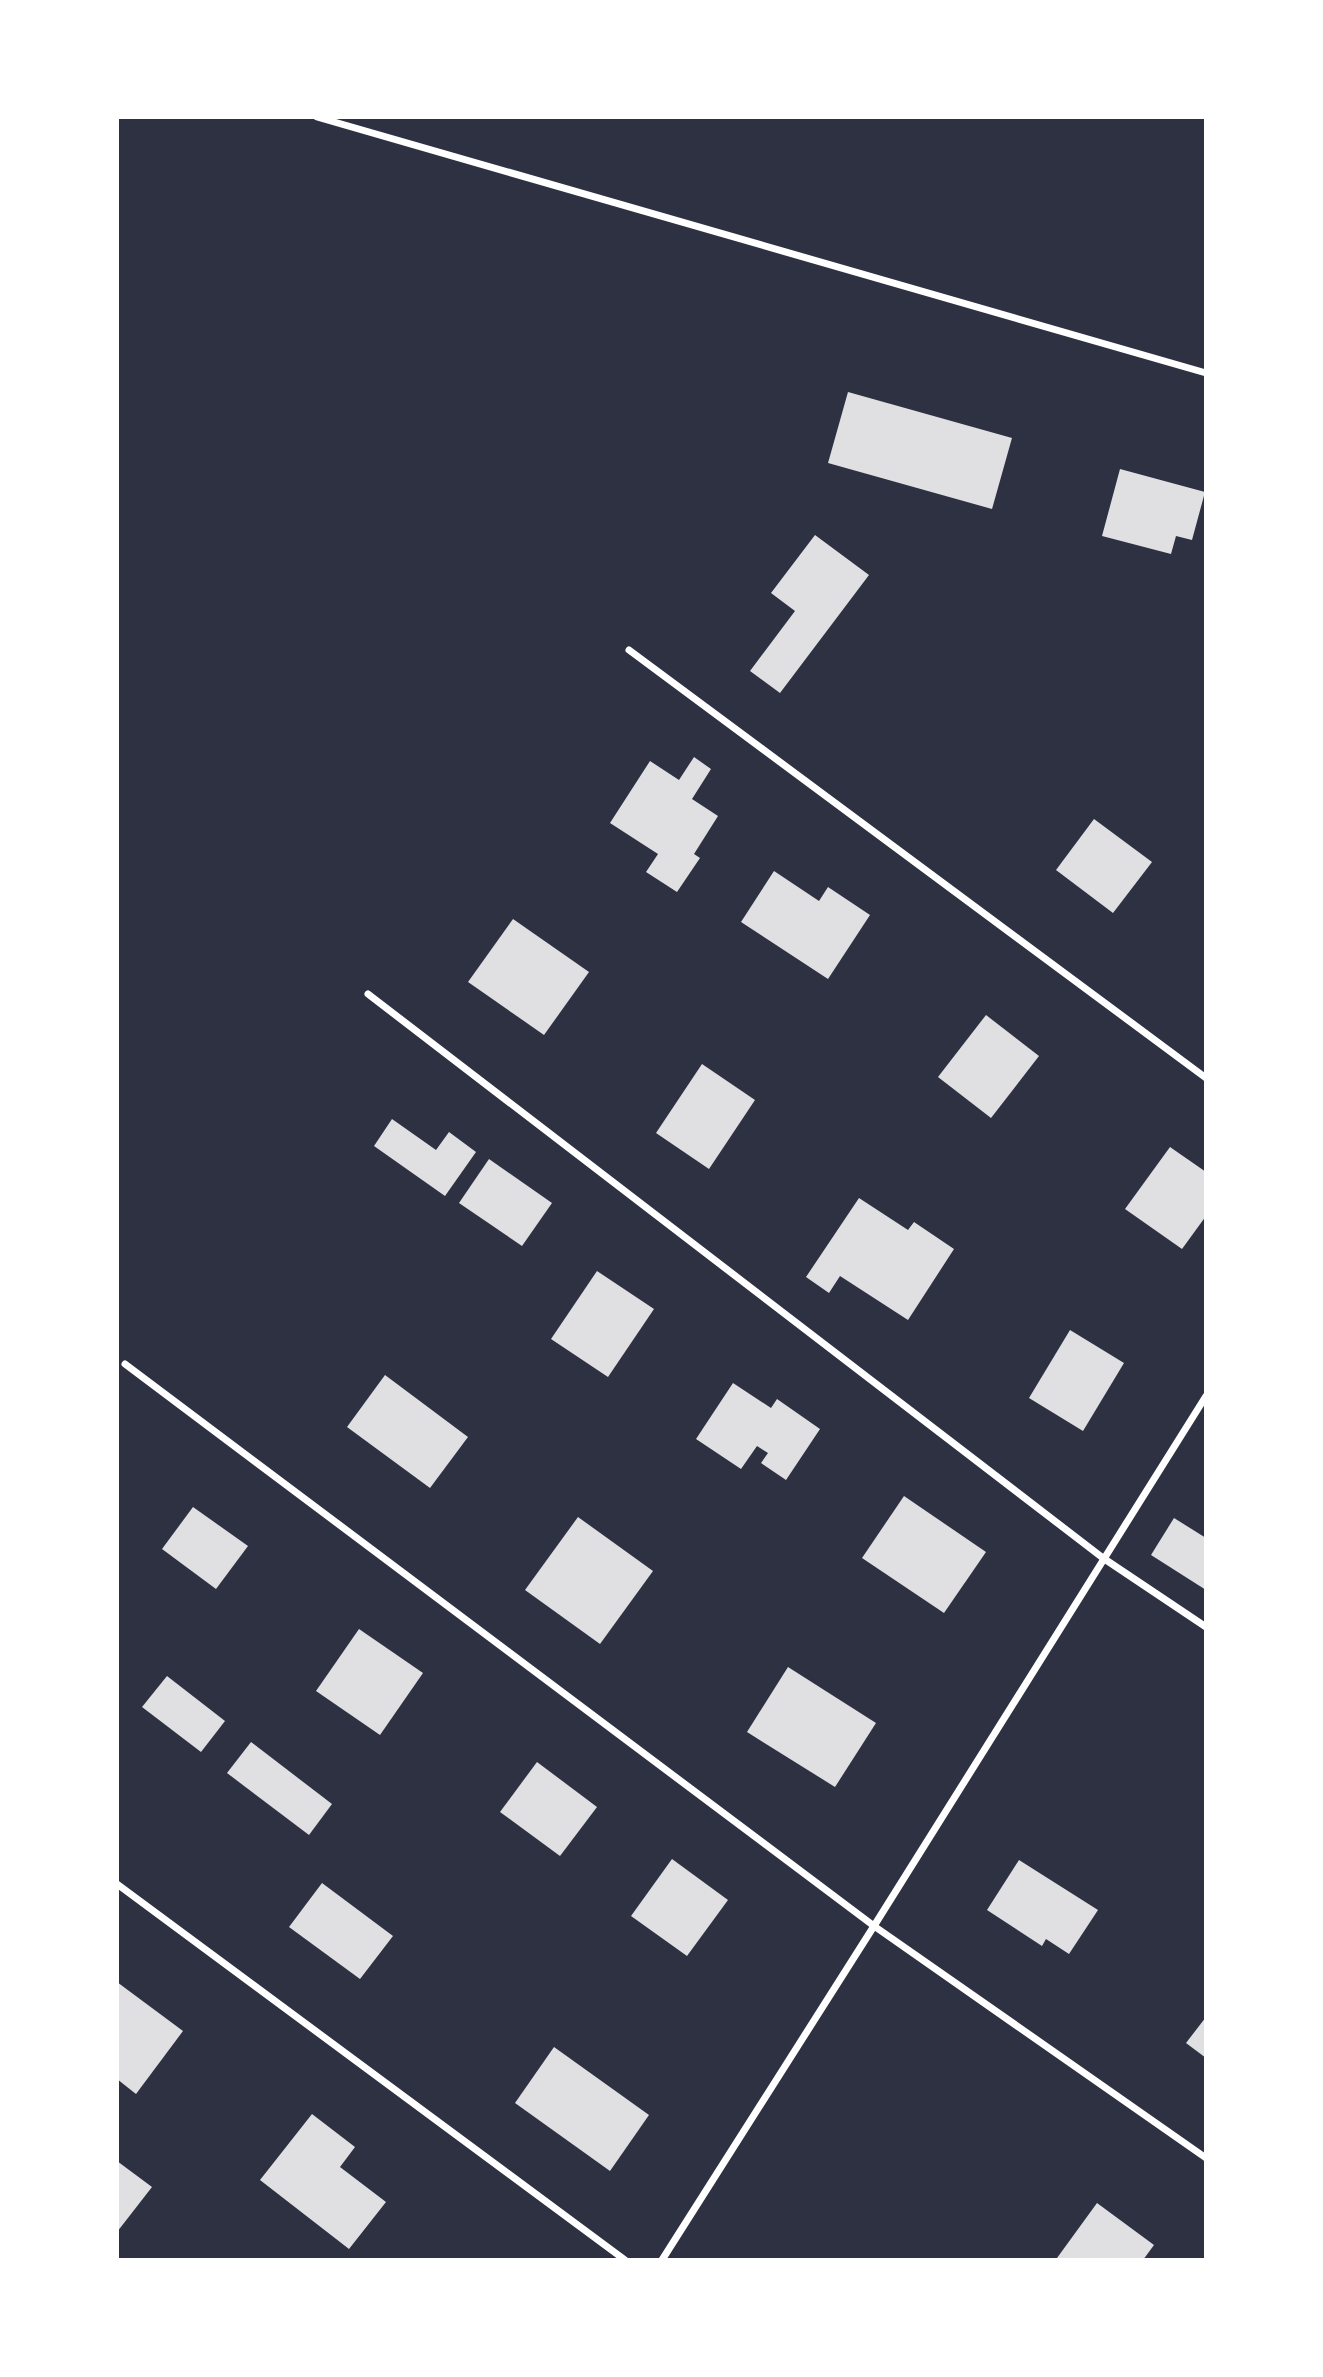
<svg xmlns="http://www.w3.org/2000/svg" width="1323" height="2377" font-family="'Roboto Condensed',sans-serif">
<rect width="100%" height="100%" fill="#2d3142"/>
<g fill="#e0e0e3">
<path d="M848,392L1012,438L992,509L828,463Z"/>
<path d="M1120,469L1205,492L1192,540L1176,536L1171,554L1102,536Z"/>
<path d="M815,535L869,575L780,693L750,671L795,611L771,593Z"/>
<path d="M694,757L711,769L692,799L718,816L694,854L700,858L677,892L646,872L658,854L610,823L650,761L679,780Z"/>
<path d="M1094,819L1152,862L1113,913L1056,870Z"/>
<path d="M774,871L819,901L828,887L870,915L828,979L741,922Z"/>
<path d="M513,919L589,972L544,1035L468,982Z"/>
<path d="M986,1015L1039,1056L991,1118L938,1077Z"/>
<path d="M702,1064L755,1100L709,1169L656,1133Z"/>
<path d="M392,1119L436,1150L449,1132L476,1152L445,1196L374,1146Z"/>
<path d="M1170,1147L1206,1172V1216L1182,1249L1125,1209Z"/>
<path d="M489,1159L552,1203L522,1246L459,1203Z"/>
<path d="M859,1198L908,1230L914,1222L954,1249L908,1320L840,1276L829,1293L806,1277Z"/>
<path d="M597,1271L654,1309L608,1377L551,1339Z"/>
<path d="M1070,1330L1124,1363L1083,1431L1029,1398Z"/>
<path d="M385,1375L468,1437L430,1488L347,1427Z"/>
<path d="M733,1383L771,1408L777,1399L820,1429L786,1480L761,1463L768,1453L757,1446L741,1469L696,1439Z"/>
<path d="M904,1496L986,1552L944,1613L862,1558Z"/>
<path d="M193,1507L248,1546L216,1589L162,1549Z"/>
<path d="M578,1517L653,1571L600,1644L525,1590Z"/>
<path d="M1174,1518L1206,1538V1590L1151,1555Z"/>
<path d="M359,1629L423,1673L380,1735L316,1691Z"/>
<path d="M788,1667L876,1723L835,1787L747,1732Z"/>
<path d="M167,1676L225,1721L201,1752L142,1707Z"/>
<path d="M251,1742L332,1804L309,1835L227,1773Z"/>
<path d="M537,1762L597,1807L560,1856L500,1812Z"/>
<path d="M672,1859L728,1900L687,1956L631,1916Z"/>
<path d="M1019,1860L1098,1910L1069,1954L1046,1939L1042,1946L987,1910Z"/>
<path d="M322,1883L393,1936L360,1979L289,1927Z"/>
<path d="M117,1982L183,2031L136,2094L117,2079Z"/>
<path d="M1206,2017V2058L1186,2043Z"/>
<path d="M554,2047L649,2115L610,2171L515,2103Z"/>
<path d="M312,2114L355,2147L340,2167L386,2202L349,2249L260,2180Z"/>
<path d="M117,2161L152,2187L117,2232Z"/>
<path d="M1097,2203L1154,2245L1143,2260L1057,2258Z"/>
</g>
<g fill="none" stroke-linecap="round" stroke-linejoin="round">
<g stroke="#fff" stroke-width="7">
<path d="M317,117L1206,373"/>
<path d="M629,650L1206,1078"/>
<path d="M368,994L1103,1558L1206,1627"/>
<path d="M125,1364L874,1926L1206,2158"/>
<path d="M117,1884L625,2260"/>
<path d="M662,2260L874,1926L1206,1396"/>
</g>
</g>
<rect width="1323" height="2377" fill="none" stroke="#ffffff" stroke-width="238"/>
</svg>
